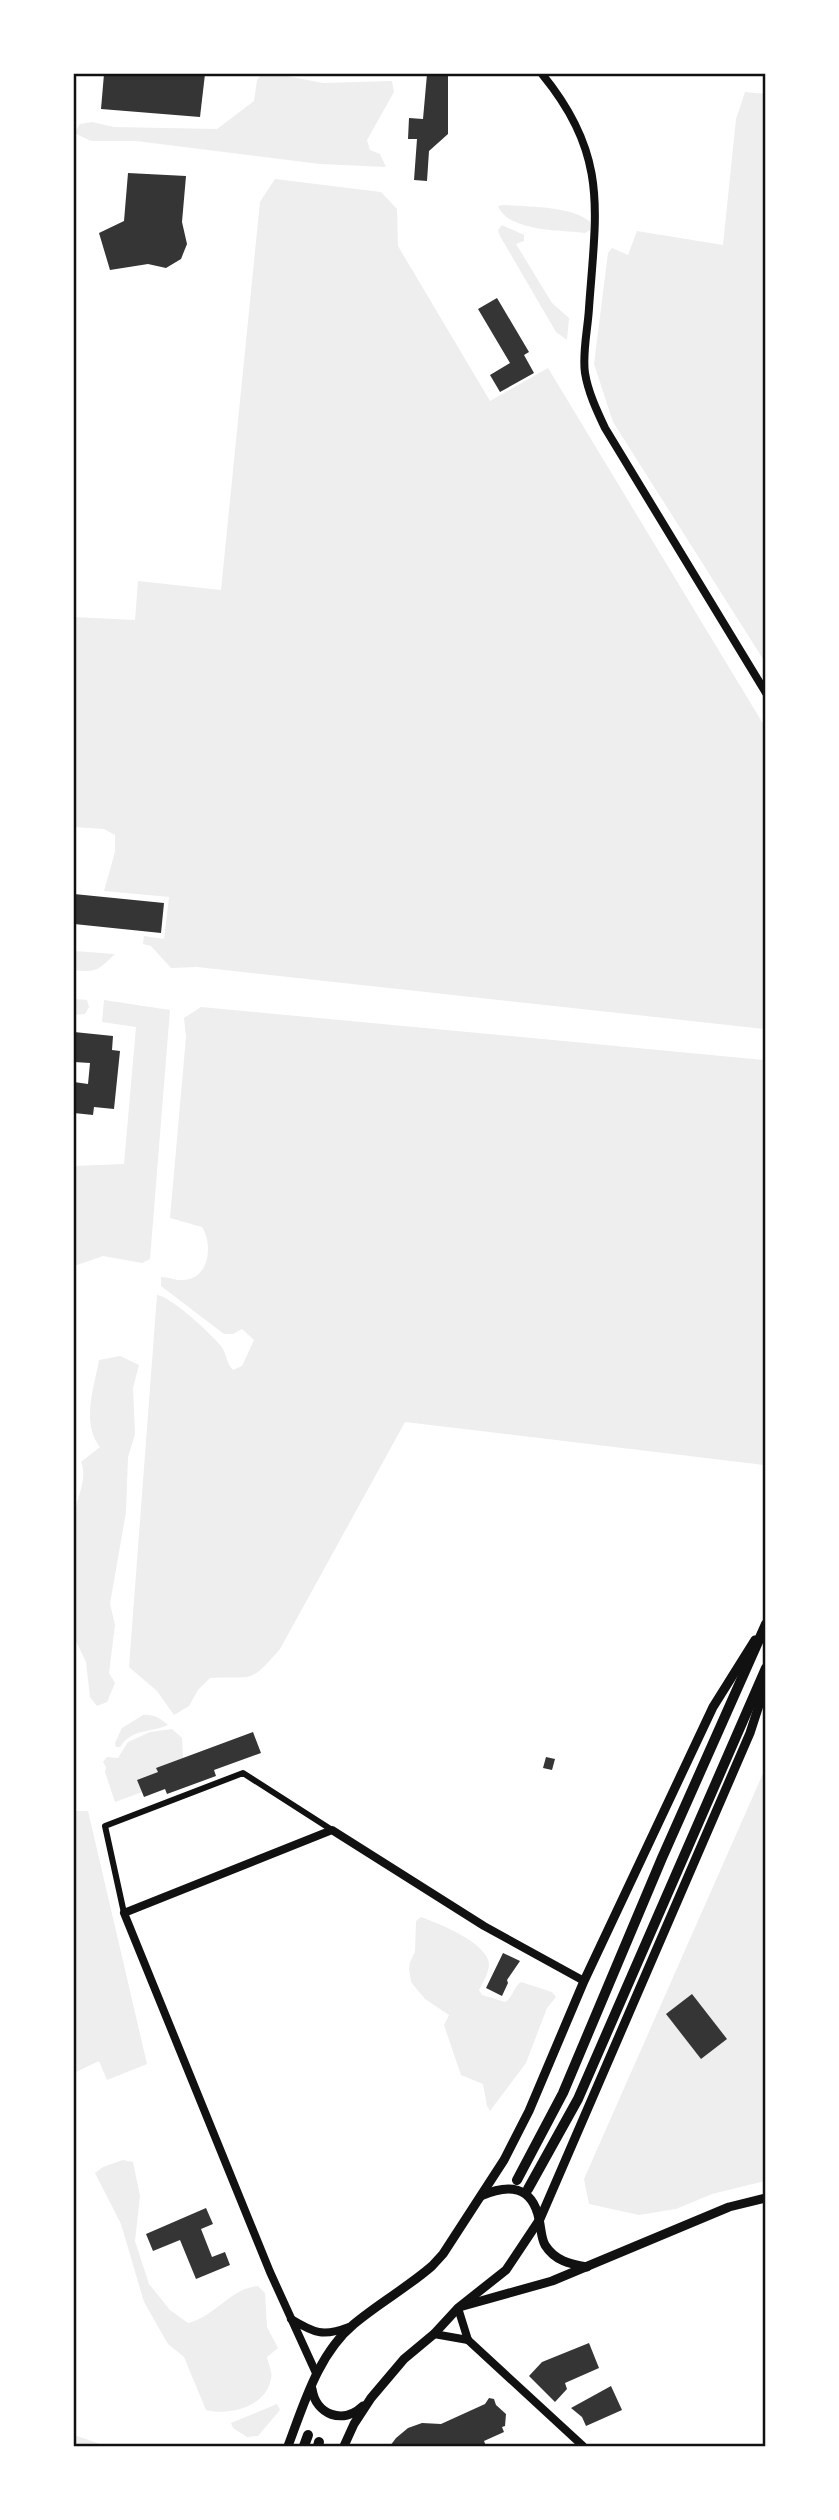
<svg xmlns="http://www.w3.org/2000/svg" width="839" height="2520" font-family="'Noto Sans',sans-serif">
<rect width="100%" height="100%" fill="#fff"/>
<g fill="#eee">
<path d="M262,74H276L323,83L392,81L394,92L367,140L370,150L380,154L386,167L320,164L136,141H91L74,133L80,124L92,122L114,127L217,129L254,101L257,80Z"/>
<path d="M745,92L766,94L765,662L613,422L594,364L608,253L612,248L628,255L637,231L723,245L736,119Z"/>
<path d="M275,179L381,192L397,209L398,246L490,401L548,368L765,727V1029L197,967L171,968L151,946L143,944L144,936L164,939L169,897L104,891L115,852V835L104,829L74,827V617L135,620L138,581L221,590L260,202Z"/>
<path d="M503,205C527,207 573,206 590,222V230L585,233C561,230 508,232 498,206Z"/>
<path d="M502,225L524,235V241L516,244L552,303L569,318L567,340L556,332L500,236L498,230Z"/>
<path d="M74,951L115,954C98,970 97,973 74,970Z"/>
<path d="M74,999L87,1000L89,1007L85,1014L74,1015Z"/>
<path d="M104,1000L170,1010L150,1259L142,1263L103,1256L74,1266V1166L124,1164L136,1027L102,1022Z"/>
<path d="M201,1007L765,1060V1465L405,1422L280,1649C248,1686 254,1675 210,1678L198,1690L189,1706L174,1715L157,1691L129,1667L157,1295C172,1297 211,1334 221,1346C227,1354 226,1363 233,1370L242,1366L254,1340L242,1329L233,1334H224L161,1286V1277C169,1277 176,1281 184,1280C210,1278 213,1244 202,1227L170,1218L186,1037L184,1018Z"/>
<path d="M120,1356L139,1365L133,1388L135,1434L128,1457L126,1512L110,1604L115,1625L109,1673L115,1683L107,1702L97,1706L90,1697L86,1662L74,1637V1530L76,1527C70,1504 90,1483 81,1462L100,1447C81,1423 94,1388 99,1360Z"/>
<path d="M143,1715C153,1714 160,1718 168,1725C151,1733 132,1728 120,1747H116L115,1743L122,1728Z"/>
<path d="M172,1729L182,1738L183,1758L157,1768L158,1772L138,1780L142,1792L115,1802L105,1772L106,1767L103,1762L107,1757L118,1758L128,1742L150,1732Z"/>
<path d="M765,1769V2181L712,2194L676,2209L639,2215L589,2204L584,2179Z"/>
<path d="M74,1811H88L147,2064L107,2080L99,2061L74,2073Z"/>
<path d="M421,1917C438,1923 488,1943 489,1964C489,1972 483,1983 479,1990L482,1995L505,2002C513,1998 513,1987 521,1982L552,1992L556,1997L547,2008L526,2063L490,2111L487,2106L483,2084L461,2075L444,2025L449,2015L425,1999L411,1982L409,1969L410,1962L415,1952L416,1921Z"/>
<path d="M123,2160L133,2162L140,2196L135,2241L149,2284L170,2310L188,2323C214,2317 231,2288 258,2286L265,2293L267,2327L278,2348L267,2357C268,2363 273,2373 271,2379C266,2407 229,2416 206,2410L184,2357L168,2344L144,2302L121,2224L95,2173L103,2167Z"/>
<path d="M277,2404L280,2410L258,2436L247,2437L233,2428L231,2423Z"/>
<path d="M74,2435L106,2446H74Z"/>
</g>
<g fill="#353535">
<path d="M104,74H205L200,117L101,109Z"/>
<path d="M427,74H448V134L429,151L427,181L414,180L417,139H408L409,118L423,119Z"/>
<path d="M128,173L186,176L182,222L187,244L181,259L166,268L148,264L110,270L99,233L124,221Z"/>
<path d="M497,298L529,352L524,355L534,373L500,392L490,375L510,363L478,309Z"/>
<path d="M74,894L164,903L161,933L74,924Z"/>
<path d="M74,1032L113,1036L112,1050L120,1051L114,1109L94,1107L93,1115L74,1113V1082L88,1084L90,1063L74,1062Z"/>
<path d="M253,1732L261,1753L214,1770L216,1776L167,1794L165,1789L144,1797L137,1780L158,1772L156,1768Z"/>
<path d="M546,1757L555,1759L552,1770L543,1768Z"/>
<path d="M503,1953L520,1961L507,1980L508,1983L502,1996L486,1988Z"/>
<path d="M692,1994L727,2039L701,2059L666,2014Z"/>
<path d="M206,2208L213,2224L201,2229L212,2257L225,2252L230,2265L196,2279L180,2240L153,2251L146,2234Z"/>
<path d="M589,2343L599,2368L565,2383L567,2389L555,2402L529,2376L542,2362Z"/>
<path d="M611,2386L622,2410L586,2426L582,2417L571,2408Z"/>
<path d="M489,2398L494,2399L496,2405L506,2414L505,2426L502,2427L504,2432L484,2441L486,2446H390L396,2438L408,2428L422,2423L441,2424L485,2404Z"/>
</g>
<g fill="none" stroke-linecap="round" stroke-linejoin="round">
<path stroke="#111" stroke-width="6" d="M124,1913L105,1826L243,1773L332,1830"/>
<g stroke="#111" stroke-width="8">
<path d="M542,74C609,156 596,210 589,308C588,328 582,353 585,373C588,392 597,411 605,428L766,693"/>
<path d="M458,2308L468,2340L583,2446"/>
<path d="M291,2319C314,2333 323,2337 349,2327"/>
<path d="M434,2334L468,2340"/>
<path d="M316,2373L270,2272L124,1913L332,1830L484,1926L584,1981"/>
</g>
<g stroke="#111" stroke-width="9">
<path d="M481,2196C508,2184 532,2185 539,2219C541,2227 541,2238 545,2245C555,2261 570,2264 587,2267"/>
<path d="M463,2306L552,2281L729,2207L766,2198"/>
<path d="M312,2389C316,2415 343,2425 363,2406"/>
<path d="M288,2446C304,2404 318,2354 354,2324C379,2303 408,2287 432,2266L443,2254L504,2160L529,2111L584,1981L713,1707L755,1640"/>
<path d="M344,2446L354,2424L371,2398L404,2359L434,2334L458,2308L506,2270L540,2219L750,1733L766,1684"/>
</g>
<g stroke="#111" stroke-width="10">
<path d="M517,2180L563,2093L662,1858L766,1624"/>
<path d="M528,2189L578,2099L766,1668"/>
<path d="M304,2446L308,2435"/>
<path d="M318,2446L319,2442"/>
</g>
</g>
<rect width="839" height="2520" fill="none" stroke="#ffffff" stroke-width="150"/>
<rect x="75" y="75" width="689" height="2370" fill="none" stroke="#111" stroke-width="2.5"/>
</svg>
